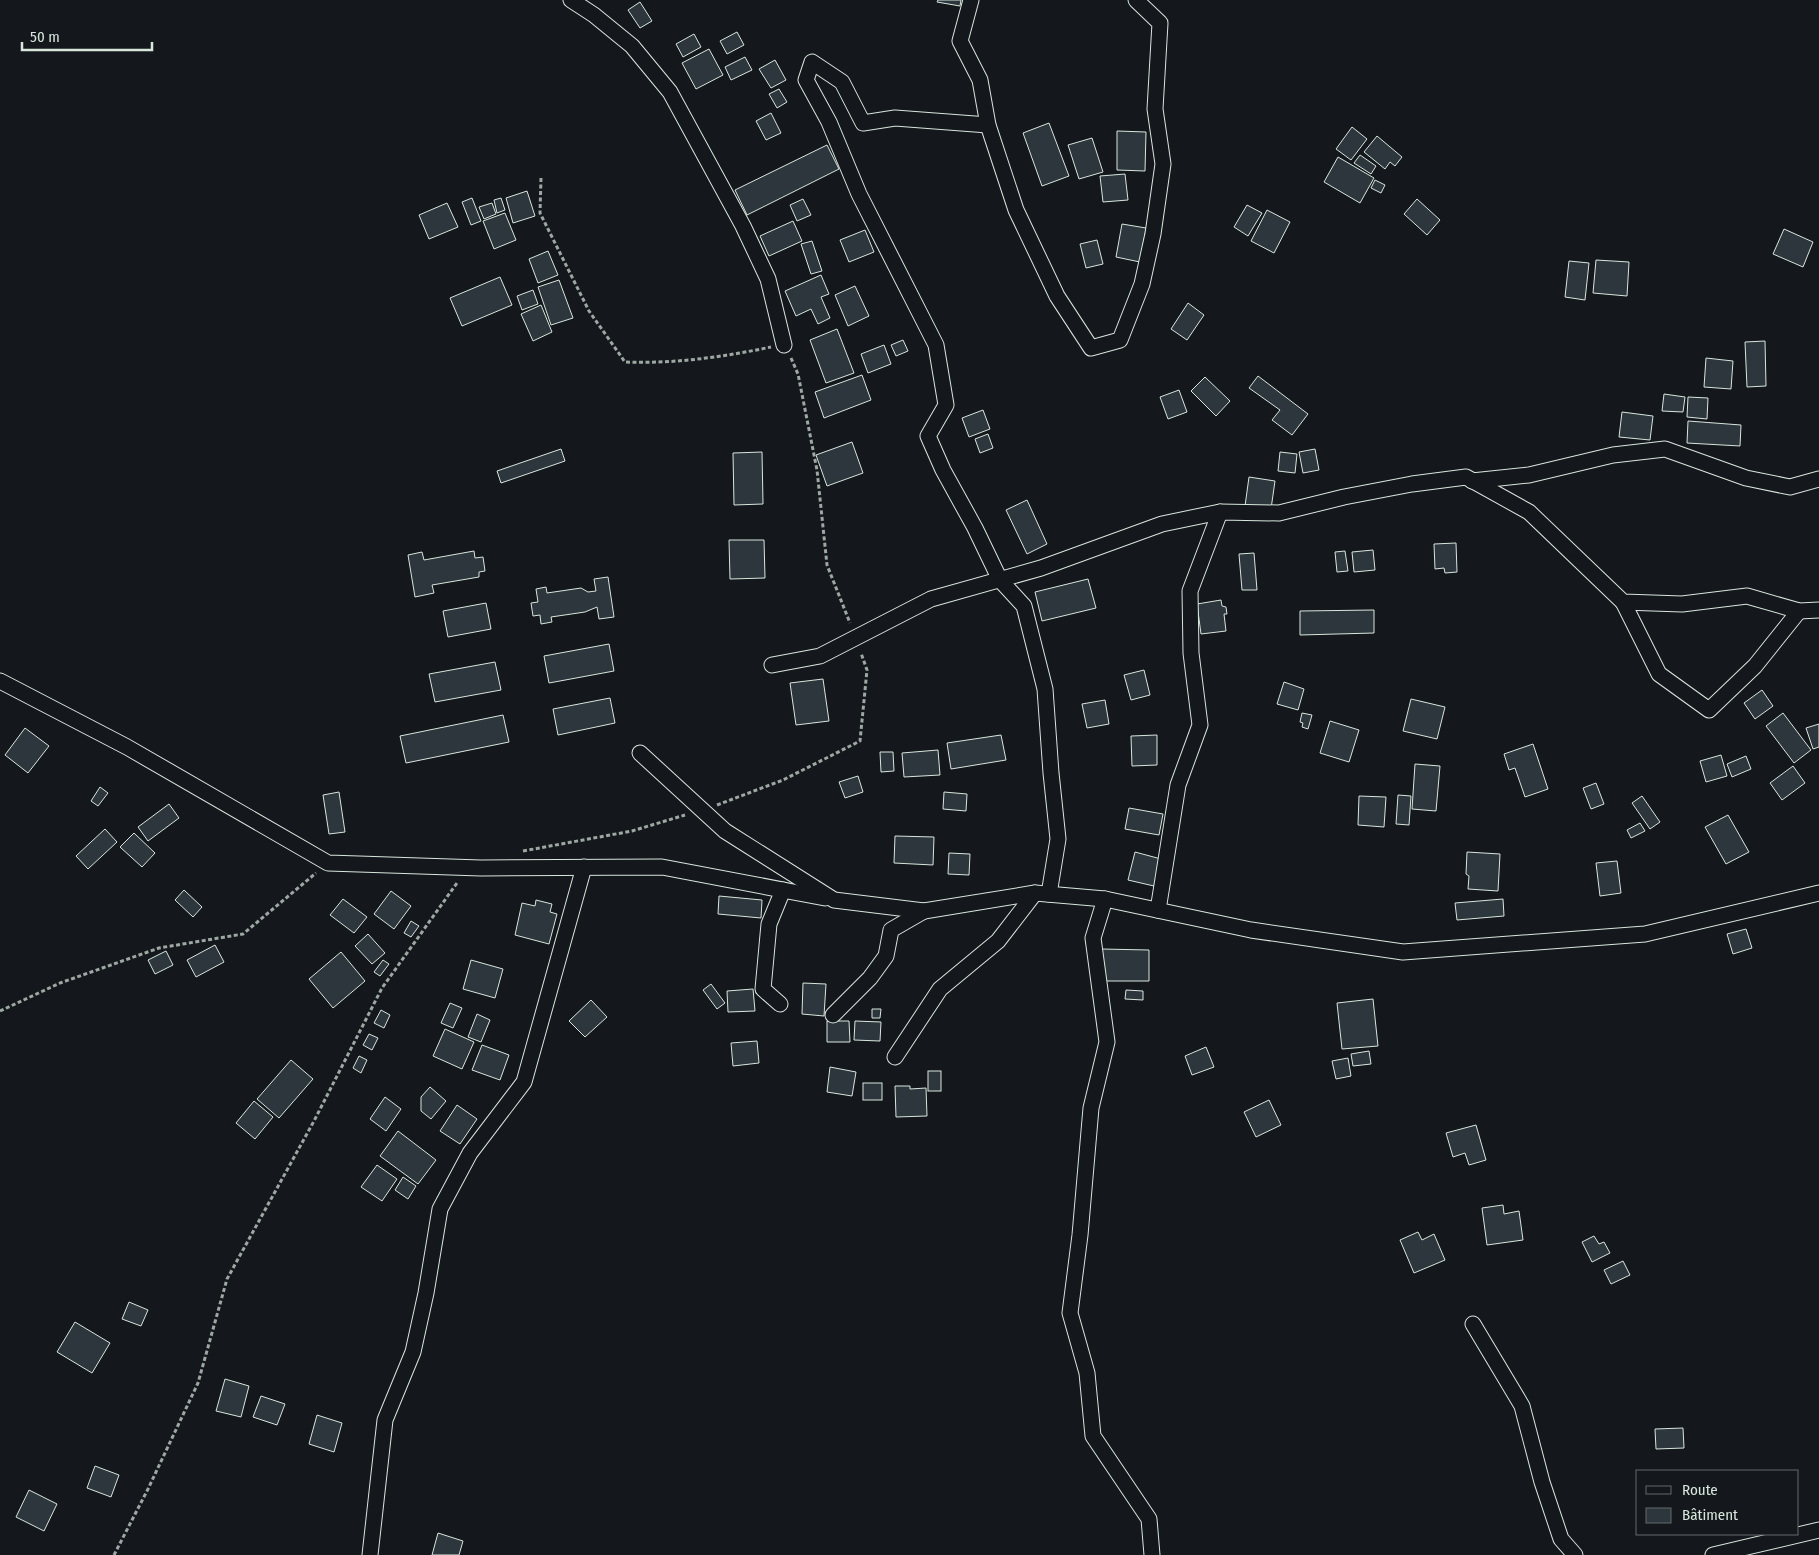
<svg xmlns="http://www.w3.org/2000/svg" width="1819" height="1555" font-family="'Fira Sans Condensed',sans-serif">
<rect width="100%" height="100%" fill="#14181c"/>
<g fill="#2c363c" stroke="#d8e6dc">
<path d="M938,0H961L960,6L937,2Z"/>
<path d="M640,2L652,21L640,28L628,10Z"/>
<path d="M737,32L744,45L727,54L720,41Z"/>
<path d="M694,34L701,47L683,57L676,44Z"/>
<path d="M709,49L723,75L696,89L682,63Z"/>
<path d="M745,57L752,70L731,80L725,67Z"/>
<path d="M775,60L786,80L771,88L759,69Z"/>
<path d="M779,89L787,102L777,108L769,94Z"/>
<path d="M771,113L781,133L766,140L756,121Z"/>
<path d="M1049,123L1069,176L1042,186L1023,133Z"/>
<path d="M1352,127L1367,139L1351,160L1336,149Z"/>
<path d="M1117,131L1146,132L1145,171L1117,170Z"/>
<path d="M1377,136L1402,157L1395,166L1390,162L1385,169L1364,152Z"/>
<path d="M1092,138L1103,172L1079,179L1068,145Z"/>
<path d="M827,145L839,169L747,215L735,190Z"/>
<path d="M1360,155L1376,166L1371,174L1354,163Z"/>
<path d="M1338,157L1374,178L1360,203L1324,182Z"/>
<path d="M1125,174L1128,200L1103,202L1100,176Z"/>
<path d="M1375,180L1385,185L1381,193L1371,188Z"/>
<path d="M527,191L535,216L513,223L506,198Z"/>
<path d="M472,198L481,221L471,225L462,202Z"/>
<path d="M501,198L505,210L497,213L494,200Z"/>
<path d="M803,199L811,215L797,221L790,205Z"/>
<path d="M1417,199L1440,220L1427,235L1404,214Z"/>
<path d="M447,203L458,227L429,239L419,215Z"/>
<path d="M492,203L496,214L484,219L479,207Z"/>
<path d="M1247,205L1262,213L1248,236L1234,227Z"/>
<path d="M1267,210L1290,222L1274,253L1251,241Z"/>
<path d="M505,213L516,240L494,249L483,221Z"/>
<path d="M793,221L802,241L769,256L760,236Z"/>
<path d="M1122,224L1146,228L1140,262L1116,257Z"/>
<path d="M1784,229L1813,242L1803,267L1773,254Z"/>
<path d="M865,230L874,252L849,262L840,240Z"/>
<path d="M1097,240L1103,264L1086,268L1080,244Z"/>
<path d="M812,241L822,271L811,274L801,244Z"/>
<path d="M548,251L558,275L538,283L529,259Z"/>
<path d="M1596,260L1629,262L1627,296L1593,293Z"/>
<path d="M1569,261L1589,263L1585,300L1565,297Z"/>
<path d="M821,275L829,294L821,297L830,318L818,324L811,309L796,316L785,291Z"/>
<path d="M500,277L512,305L462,326L450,298Z"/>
<path d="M559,280L573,318L551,325L538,287Z"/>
<path d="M855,286L869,316L848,326L835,295Z"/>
<path d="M533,290L538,304L522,310L517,296Z"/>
<path d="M1188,303L1204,315L1187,340L1171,329Z"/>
<path d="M541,305L552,332L533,341L521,314Z"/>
<path d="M837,329L854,373L826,383L810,340Z"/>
<path d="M903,340L908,351L896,356L891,345Z"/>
<path d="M1765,341L1766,386L1747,387L1745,342Z"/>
<path d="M884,345L891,364L868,373L861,354Z"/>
<path d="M1706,358L1733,361L1731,389L1704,387Z"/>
<path d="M862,375L871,400L824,418L815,392Z"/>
<path d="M1258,376L1308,414L1292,435L1272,420L1280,410L1249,388Z"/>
<path d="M1205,377L1230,401L1216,416L1191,391Z"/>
<path d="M1179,390L1187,412L1168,419L1160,397Z"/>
<path d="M1664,394L1685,397L1683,412L1662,411Z"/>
<path d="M1688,397L1708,398L1707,419L1687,417Z"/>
<path d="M983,410L990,429L969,437L962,418Z"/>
<path d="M1622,412L1653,416L1650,440L1619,437Z"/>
<path d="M1688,421L1741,425L1740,446L1687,443Z"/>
<path d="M988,434L993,448L980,453L975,439Z"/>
<path d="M852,442L863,473L827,486L816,455Z"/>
<path d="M561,449L565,461L501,483L497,471Z"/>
<path d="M1315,449L1319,470L1303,473L1299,452Z"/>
<path d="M762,452L763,504L734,505L733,453Z"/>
<path d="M1280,452L1297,454L1295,473L1278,471Z"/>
<path d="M1249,477L1275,481L1271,509L1245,506Z"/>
<path d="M1027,500L1047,544L1027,554L1006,510Z"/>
<path d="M729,540H764L765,578L730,579Z"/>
<path d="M1456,543L1457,572L1445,573L1444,568L1435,569L1434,544Z"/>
<path d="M1373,550L1375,570L1354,572L1352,552Z"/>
<path d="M474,551L475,558L483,557L485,571L479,572V577L432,585L434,593L415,597L408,555L422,552L424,560Z"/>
<path d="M1345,551L1348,571L1337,572L1335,552Z"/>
<path d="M1254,553L1257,590H1242L1239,554Z"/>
<path d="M608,577L614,617L599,619L597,607L585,612L551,617L552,622L541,624L540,615L533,616L531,603L538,602L536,589L546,587L547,593L581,588L588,592L596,591L594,579Z"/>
<path d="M1088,579L1096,608L1042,621L1035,592Z"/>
<path d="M1221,600L1222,606L1226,607L1227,614H1224L1226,631L1201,634L1197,604Z"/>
<path d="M486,603L491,629L448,637L443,611Z"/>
<path d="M1374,610V633L1300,635V611Z"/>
<path d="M609,644L614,671L549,683L544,656Z"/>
<path d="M495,662L501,690L435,702L429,674Z"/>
<path d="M1144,670L1150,695L1131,700L1124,675Z"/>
<path d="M823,679L829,721L796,725L790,683Z"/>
<path d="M1284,682L1304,689L1298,710L1277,704Z"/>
<path d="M1762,690L1773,706L1755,719L1744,703Z"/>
<path d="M610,698L615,723L558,735L553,709Z"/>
<path d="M1411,699L1445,707L1437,739L1403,731Z"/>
<path d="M1105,700L1109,724L1087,728L1082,704Z"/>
<path d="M1302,713L1312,715L1308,729L1302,727L1303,723L1300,722Z"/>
<path d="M1783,713L1811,750L1794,763L1766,726Z"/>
<path d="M503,715L509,742L406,763L400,736Z"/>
<path d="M1330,721L1359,730L1349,762L1320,753Z"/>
<path d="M1819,724V747L1813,749L1806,728Z"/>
<path d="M25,728L49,746L28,773L5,755Z"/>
<path d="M1001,735L1006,760L951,769L947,743Z"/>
<path d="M1157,735V765L1132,766L1131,736Z"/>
<path d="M1533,744L1548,789L1525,797L1515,768L1509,770L1504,754Z"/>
<path d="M938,750L940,775L904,777L902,753Z"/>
<path d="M880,752H893L894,771L881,772Z"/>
<path d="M1721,755L1727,776L1706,782L1700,761Z"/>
<path d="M1746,756L1751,769L1732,777L1727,764Z"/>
<path d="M1415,764L1440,766L1436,811L1412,809Z"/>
<path d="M1793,766L1805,783L1782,800L1770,783Z"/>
<path d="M858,776L863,792L845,798L839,782Z"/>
<path d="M1596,783L1604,804L1591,809L1583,788Z"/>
<path d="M100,787L108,793L98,806L91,801Z"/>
<path d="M339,792L345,832L329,834L323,795Z"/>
<path d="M944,792L967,794L966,811L943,809Z"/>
<path d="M1398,795L1411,796L1409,825L1396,824Z"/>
<path d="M1359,796L1386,797L1384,827L1358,825Z"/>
<path d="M1642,796L1660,822L1650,829L1632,803Z"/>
<path d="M169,804L179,818L148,841L138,827Z"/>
<path d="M1129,808L1163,814L1159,835L1125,829Z"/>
<path d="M1728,815L1749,852L1726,864L1705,827Z"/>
<path d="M1640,823L1645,831L1631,838L1627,830Z"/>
<path d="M105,829L117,842L88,869L76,856Z"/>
<path d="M134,833L155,853L142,867L120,847Z"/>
<path d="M895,836L934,837L933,865L894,863Z"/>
<path d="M1135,852L1161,859L1154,886L1128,880Z"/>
<path d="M1467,852L1500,854L1498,891L1468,889L1469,876L1466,874Z"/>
<path d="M949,853L970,854L969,875L948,874Z"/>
<path d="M1617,861L1621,893L1600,896L1596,863Z"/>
<path d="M184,890L202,907L193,917L175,900Z"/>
<path d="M391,891L411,906L394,929L374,914Z"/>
<path d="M719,896L762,900L761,918L718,914Z"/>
<path d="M343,899L367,917L354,933L330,915Z"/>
<path d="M1503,899L1504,916L1457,920L1455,903Z"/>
<path d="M536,900L552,904L550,912L557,914L549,944L515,935L522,903L535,906Z"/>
<path d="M411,921L419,926L411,937L404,933Z"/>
<path d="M1746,929L1752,948L1733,954L1727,934Z"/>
<path d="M368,934L385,953L372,964L355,946Z"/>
<path d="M215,945L224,962L196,977L187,960Z"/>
<path d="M1101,949L1149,950V981H1102Z"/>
<path d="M166,951L173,965L155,974L148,960Z"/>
<path d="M341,952L365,981L333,1008L309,979Z"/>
<path d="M383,960L389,964L380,976L374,972Z"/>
<path d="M471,960L503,969L495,998L463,989Z"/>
<path d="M803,983L826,984L824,1016L802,1014Z"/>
<path d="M711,984L725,1003L717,1009L703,990Z"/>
<path d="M753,989L755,1011L728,1012L727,991Z"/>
<path d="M1126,990L1143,991V1000L1125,999Z"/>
<path d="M1373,999L1378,1046L1342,1049L1337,1003Z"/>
<path d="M591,1000L607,1017L585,1037L569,1021Z"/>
<path d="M450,1003L462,1008L453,1028L441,1023Z"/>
<path d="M872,1009H881L880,1018H872Z"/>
<path d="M381,1010L390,1015L384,1028L374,1023Z"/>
<path d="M477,1014L490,1020L481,1042L468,1037Z"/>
<path d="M827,1021H849L850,1042H827Z"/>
<path d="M855,1021L881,1022L880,1041L854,1040Z"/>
<path d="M445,1029L474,1042L462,1069L433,1056Z"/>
<path d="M369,1034L378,1038L372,1050L363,1045Z"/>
<path d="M757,1041L759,1063L733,1066L731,1043Z"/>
<path d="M482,1045L509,1055L500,1080L472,1070Z"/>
<path d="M1206,1047L1214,1067L1192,1075L1185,1056Z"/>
<path d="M1369,1051L1371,1064L1353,1066L1351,1054Z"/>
<path d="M359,1056L367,1060L361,1073L353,1068Z"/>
<path d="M1348,1058L1351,1076L1336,1079L1332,1061Z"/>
<path d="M291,1060L313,1079L279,1118L257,1099Z"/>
<path d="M830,1067L856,1072L852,1096L827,1092Z"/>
<rect x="928" y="1071" width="13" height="20"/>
<rect x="863" y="1083" width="19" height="17"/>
<path d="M895,1086H910V1089L926,1088L927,1116L896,1117Z"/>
<path d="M430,1087L446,1101L431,1119L421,1111V1097Z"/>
<path d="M385,1097L401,1109L386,1131L370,1119Z"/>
<path d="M1269,1100L1281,1125L1256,1137L1244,1112Z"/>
<path d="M254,1101L273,1117L255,1139L236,1123Z"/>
<path d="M457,1105L477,1119L460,1144L440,1131Z"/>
<path d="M1476,1125L1486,1160L1469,1165L1465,1153L1453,1157L1446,1133Z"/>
<path d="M398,1131L436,1160L418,1184L380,1156Z"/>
<path d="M377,1165L397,1179L382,1201L361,1187Z"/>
<path d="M403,1177L416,1186L408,1199L395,1190Z"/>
<path d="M1503,1205L1504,1214L1519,1211L1523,1240L1487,1245L1482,1208Z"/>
<path d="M1418,1232L1422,1240L1434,1234L1445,1260L1414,1273L1400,1240Z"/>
<path d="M1594,1236L1599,1244L1604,1242L1610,1253L1592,1262L1582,1242Z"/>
<path d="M1623,1261L1630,1275L1611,1284L1604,1270Z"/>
<path d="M129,1302L148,1310L141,1326L122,1319Z"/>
<path d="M75,1322L110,1343L92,1373L57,1352Z"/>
<path d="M225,1379L249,1386L241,1417L216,1411Z"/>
<path d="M261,1396L285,1404L277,1425L253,1417Z"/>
<path d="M317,1415L342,1423L334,1452L309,1444Z"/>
<path d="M1683,1428L1684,1448L1656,1449L1655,1429Z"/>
<path d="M95,1466L119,1475L111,1497L87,1488Z"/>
<path d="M29,1490L57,1504L44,1531L16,1517Z"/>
<path d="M438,1533L463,1541L459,1555H432Z"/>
</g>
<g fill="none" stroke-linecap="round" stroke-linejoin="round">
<defs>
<g id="minor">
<path d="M571,0L594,15L632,46L670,92L743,226L768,279L784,345"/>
<path d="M971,0L960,41L980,80L988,125L1016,210L1057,296L1091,348L1120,340L1142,284L1153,234L1163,164L1155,109L1160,23L1136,0"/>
<path d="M988,125L895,118L863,123L842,82L812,62L806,80L829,122L859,194L936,345L946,405L928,436L943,470L975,528L1000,580L1024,606L1045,689L1051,773L1058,839L1049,894"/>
<path d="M1472,481L1529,475L1613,455L1665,449L1746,478L1790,487L1819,479"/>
<path d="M1623,602L1659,674L1709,710L1755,666L1799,611"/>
<path d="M772,665L820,656L931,599L1041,568L1162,524L1220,512L1279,513L1344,497L1412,484L1466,477L1529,512L1623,602L1682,604L1747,596L1799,611L1819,610"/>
<path d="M0,681L127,747L328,863L481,868L662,867L825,898"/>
<path d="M640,753L725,831L834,900L924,911L1035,893L1105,899L1251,930L1403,952L1645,934L1819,893"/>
<path d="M1105,899L1093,938L1107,1042L1091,1108L1080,1235L1070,1313L1087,1373L1093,1436L1149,1519L1152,1555"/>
<path d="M1158,910L1178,785L1200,725L1191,653L1190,591L1220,512"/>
<path d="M780,1004L763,989L769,924L783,890"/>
<path d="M833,1015L870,978L886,956L891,930L924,911"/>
<path d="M895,1057L940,989L998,941L1035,893"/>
<path d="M1473,1324L1522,1406L1542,1482L1561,1539L1575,1555"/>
<path d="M370,1555L385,1420L413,1352L426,1293L440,1209L470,1153L524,1082L584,867"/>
<path d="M1713,1555L1819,1530"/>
</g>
</defs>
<use href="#minor" stroke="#d8e6dc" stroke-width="17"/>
<g stroke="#9da8a2" stroke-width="3" stroke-dasharray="4 2.5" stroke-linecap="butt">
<path d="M541,178L540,213L589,311L625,362C674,364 723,357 771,347"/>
<path d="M791,358L798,374L817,470L827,565L850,623"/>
<path d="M717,805L783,780L860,741L867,670L861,653"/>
<path d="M523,851L632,831L685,815"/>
<path d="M0,1011L60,983L159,948L243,934L316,873"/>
<path d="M114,1555L148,1489L198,1383L227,1279L314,1121L382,988L457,883"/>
</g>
<use href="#minor" stroke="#14181c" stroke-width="15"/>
</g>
<rect x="1636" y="1470" width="162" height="65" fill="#14181c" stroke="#626a69"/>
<rect x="1646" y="1486" width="25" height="8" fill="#14181c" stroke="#626a69"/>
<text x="1682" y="1495" font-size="15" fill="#d8e6dc">Route</text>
<rect x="1646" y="1508" width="25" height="15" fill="#2c363c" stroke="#626a69"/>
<text x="1682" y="1520" font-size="15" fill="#d8e6dc">Bâtiment</text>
<path d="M22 42v8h130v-8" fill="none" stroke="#d8e6dc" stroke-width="2.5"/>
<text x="30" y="42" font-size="15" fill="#d8e6dc" stroke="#14181c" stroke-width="4" paint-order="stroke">50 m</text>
</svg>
